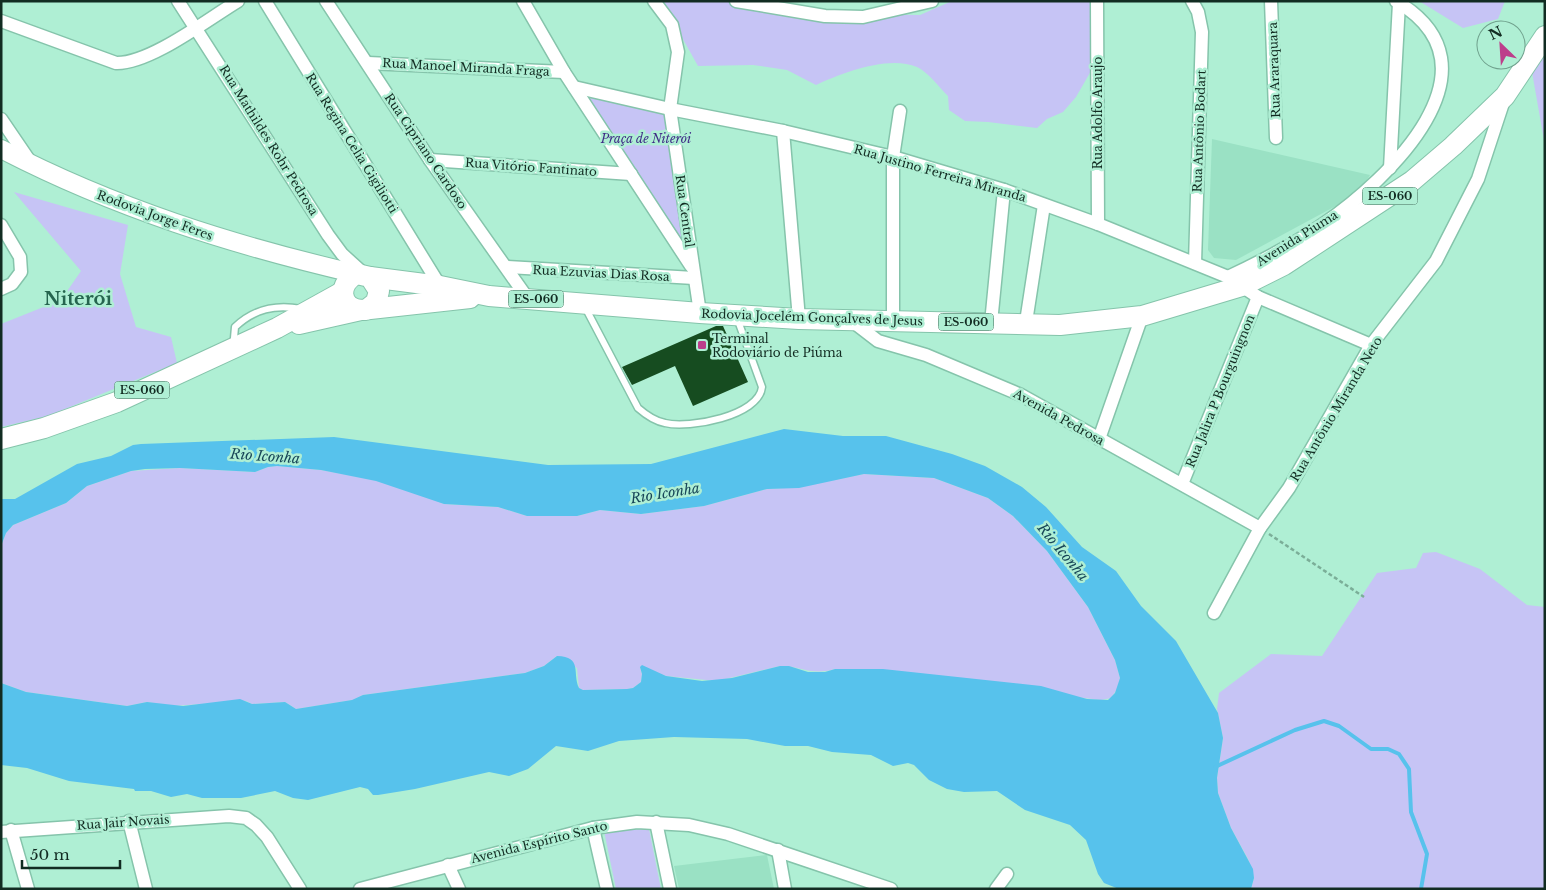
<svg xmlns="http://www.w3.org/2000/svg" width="1546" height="890" font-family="'Libre Baskerville',serif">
<rect width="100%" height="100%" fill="#afefd4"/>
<g fill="#9ae1c4">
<path d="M1212,139L1370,175L1358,194L1236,260L1214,258L1208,250Z"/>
<path d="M767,855L774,889H679L674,866Z"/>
</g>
<g fill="#c6c4f5">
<path d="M656,1H754L835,14L920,15L952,1H1095L1091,71L1076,97L1063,112L1047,119L1037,128L988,122L965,121L949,110L948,96C939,87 928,72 917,67C888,55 842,73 816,85L787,70L753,65L698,66L670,16Z"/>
<path d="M1419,1H1505L1498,19L1463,28Z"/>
<path d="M1545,55V146L1532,72Z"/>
<path d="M576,89L674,112L700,276Z"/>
<path d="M14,192L128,225L120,274L136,327L171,337L177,363L48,416L1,427V324L61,300L81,271Z"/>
<path d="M277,466L321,470L370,479L415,492L444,504L498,507L527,516H577L600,510L641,514L704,506L767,489L799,487L864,474L934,478L988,498L1013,516L1047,551L1088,607L1115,660L1120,678L1118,688L1111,698L1101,700L835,669C811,676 802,666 780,666L717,681L666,676L640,667L642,674L641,682L633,688L627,689L583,690L579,688L577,668L557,656L544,666L525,673L363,695L353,700L296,709L285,702L252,704L246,701L172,706L147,702L127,706L26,692L1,683V546L6,533L13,525L66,503L87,486L131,471L180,468L255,472L268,467Z"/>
<path d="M1436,552L1480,569L1527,605L1545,607V889H1251L1254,878L1248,859L1231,828L1218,793L1217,778L1223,738L1217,709L1219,693L1271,654L1322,656L1377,573L1416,568L1423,553Z"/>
<path d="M649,829L661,889H616L604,831Z"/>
</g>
<path fill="#57c2ec" d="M784,429L843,436H886L952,454L985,466L1022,487L1046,507L1082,547L1116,571L1141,606L1176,641L1218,713L1223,738L1217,778L1218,793L1231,828L1253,869L1254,878L1251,889H1119L1104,883L1098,874L1086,840L1070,825L1025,810L997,791L964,792L947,789L929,780L914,765L908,763L893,766L871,755L832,752L808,746H785L747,739L674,737L619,741L588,751L556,746L528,769L509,776L489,772L415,789L378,795H373L368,789L360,787L308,800L293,798L275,791L241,798H202L187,794L171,797L151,791H135L134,789L69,781L27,768L1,765V683L26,692L127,706L147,702L183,706L240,699L252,704L285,702L296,709L352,700L363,695L525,673L544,666L557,656C583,657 572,673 579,688L583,690L627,689L633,688L641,682L642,674L640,667L642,665L666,676L702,681L732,678L780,666H789L808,672H825L835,669H883L1041,686L1087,699L1108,700L1115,693L1120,678L1115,660L1088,607L1047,551L1013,516L988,498L934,478L864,474L799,488L767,489L704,506L641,514L600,510L577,516H527L498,507L444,504L376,481L321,470L277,466L268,467L255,472L180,468L145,469L131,471L87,486L66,503L13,525L6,533L1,546V499H15L77,464L111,456L133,445L141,444L334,437L548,465L651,464Z"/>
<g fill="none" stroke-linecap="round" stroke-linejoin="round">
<path stroke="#57c2ec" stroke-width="4" d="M1215,767L1295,730L1324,721L1339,726L1371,749H1388L1399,754L1409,769L1411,812L1427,854L1421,889"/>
</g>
<path fill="#164c20" d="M716,326H723L748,382L693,406L675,366L632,385L622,367Z"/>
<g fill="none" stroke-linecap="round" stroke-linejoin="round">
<defs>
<g id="lane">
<path d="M585,307L638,408C646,415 654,421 665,423C689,429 759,416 762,387L737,318"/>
<path d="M236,345L234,338L235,327C254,309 275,304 301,309"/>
</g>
<g id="street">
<path d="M178,1L328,235L342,254L364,274"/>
<path d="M265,1L440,286"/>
<path d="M326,1L430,160L528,299"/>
<path d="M523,1L564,72L691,266"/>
<path d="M654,1L672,25L678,52L670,109L700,313"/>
<path d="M736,1L825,16L863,17L932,1"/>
<path d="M1097,1L1098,224"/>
<path d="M1192,1L1198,12L1202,32L1195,263"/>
<path d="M1271,1L1276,138"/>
<path d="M1,21L116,63C150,64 208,19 238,1"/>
<path d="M368,63L564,72"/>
<path d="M574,87L670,109L783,131L893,157L1004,190L1098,224L1228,277L1258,297L1371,345"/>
<path d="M1,119L31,163"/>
<path d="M783,131L799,319"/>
<path d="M430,160L631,174"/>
<path d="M1390,168L1399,3"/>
<path d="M1,225L20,257L21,272L12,284L1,289"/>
<path d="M507,267L694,278"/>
<path d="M1228,277C1260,262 1293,245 1322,225C1388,180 1508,67 1396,1"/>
<path d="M852,321L878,341L926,355L1021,395L1260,528"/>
<path d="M893,321V157L900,111"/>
<path d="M1026,322L1044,205"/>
<path d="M991,323L1004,190"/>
<path d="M1099,439L1142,316"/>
<path d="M1182,484L1258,297"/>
<path d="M1214,613L1260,528L1289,488L1371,345L1436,261L1478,179L1504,100"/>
<path d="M129,821L146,889"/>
<path d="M656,822L670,889"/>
<path d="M593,828L607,889"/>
<path d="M11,830L28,889"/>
<path d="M1,832L229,816L246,818L256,825L267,837L300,889"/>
<path d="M778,850L785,889"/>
<path d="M448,865L459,889"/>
<path d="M360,889L593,828L637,822L689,825L728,834L891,889"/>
<path d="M996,889L1007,874"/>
</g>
<path id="secondary" d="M1,149C115,208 232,245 357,274"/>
<g id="primary">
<path d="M370,277L440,286L489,296L700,313L799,319L1060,325L1142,316L1242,286L1284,265L1412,181L1453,146L1505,96L1545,36"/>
<path d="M366,310L376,302L379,291L370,277L357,274C338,282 338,308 361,310L470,298"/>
<path d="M299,324L361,310"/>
<path d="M1,439L44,428L117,402L277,328L342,292"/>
</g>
</defs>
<use href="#lane" stroke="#85c4ab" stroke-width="9"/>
<use href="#street" stroke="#85c4ab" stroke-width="15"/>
<use href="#secondary" stroke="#85c4ab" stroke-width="20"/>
<use href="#primary" stroke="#85c4ab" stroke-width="22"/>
<path stroke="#7bae98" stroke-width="2.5" stroke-dasharray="4 2.5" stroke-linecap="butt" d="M1269,534L1364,597"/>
<use href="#lane" stroke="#fff" stroke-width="6"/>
<use href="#street" stroke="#fff" stroke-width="12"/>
<use href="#secondary" stroke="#fff" stroke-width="18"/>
<use href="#primary" stroke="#fff" stroke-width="20"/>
</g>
<rect fill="#bd3e8b" stroke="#afefd4" stroke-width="2" x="697" y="340" width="10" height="10" rx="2.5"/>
<g text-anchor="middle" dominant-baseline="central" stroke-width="5" stroke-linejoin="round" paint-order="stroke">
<g fill="#afefd4" stroke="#416657" stroke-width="1">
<rect x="1362.5" y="187.5" width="55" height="17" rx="4"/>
<rect x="508.5" y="290.5" width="55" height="17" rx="4"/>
<rect x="938.5" y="313.5" width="55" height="17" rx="4"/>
<rect x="114.5" y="381.5" width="55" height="17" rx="4"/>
</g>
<g font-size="11" font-weight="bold" fill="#122c22">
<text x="1390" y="196">ES-060</text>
<text x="536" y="299">ES-060</text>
<text x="966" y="322">ES-060</text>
<text x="142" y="390">ES-060</text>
</g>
<g font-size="12" fill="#122c22" stroke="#afefd4">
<text transform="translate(466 67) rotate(3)">Rua Manoel Miranda Fraga</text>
<text transform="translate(1274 70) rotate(-92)">Rua Araraquara</text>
<text transform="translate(1097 113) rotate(-90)">Rua Adolfo Araujo</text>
<text transform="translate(1199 131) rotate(-88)">Rua Antônio Bodart</text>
<text transform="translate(269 140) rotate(58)">Rua Mathildes Rohr Pedrosa</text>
<text transform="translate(352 143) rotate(58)">Rua Regina Celia Gigiliotti</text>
<text transform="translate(426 151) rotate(56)">Rua Cipriano Cardoso</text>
<text transform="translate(531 167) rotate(4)">Rua Vitório Fantinato</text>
<text transform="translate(940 173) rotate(16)">Rua Justino Ferreira Miranda</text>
<text transform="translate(685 211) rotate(82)">Rua Central</text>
<text transform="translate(155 215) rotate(20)">Rodovia Jorge Feres</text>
<text transform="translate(1297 238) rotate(-32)">Avenida Piuma</text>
<text transform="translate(601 273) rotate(3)">Rua Ezuvias Dias Rosa</text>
<text transform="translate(812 317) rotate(2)">Rodovia Jocelém Gonçalves de Jesus</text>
<text transform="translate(1220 391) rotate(-68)">Rua Jalira P Bourguingnon</text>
<text transform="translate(1336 409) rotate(-59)">Rua Antônio Miranda Neto</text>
<text transform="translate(1059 417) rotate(29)">Avenida Pedrosa</text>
<text transform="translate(123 822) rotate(-4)">Rua Jair Novais</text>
<text transform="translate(539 842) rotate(-14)">Avenida Espírito Santo</text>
</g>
<g font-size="12" font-style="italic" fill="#3e2b86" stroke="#afefd4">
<text x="646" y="138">Praça de Niterói</text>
</g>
<g font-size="12" fill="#122c22" stroke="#afefd4" text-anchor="start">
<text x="712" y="338">Terminal<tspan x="712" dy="14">Rodoviário de Piúma</tspan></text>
</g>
<g font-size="14" font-style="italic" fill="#184658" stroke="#afefd4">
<text transform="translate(265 456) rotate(4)">Rio Iconha</text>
<text transform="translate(665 493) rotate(-9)">Rio Iconha</text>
<text transform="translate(1063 552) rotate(50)">Rio Iconha</text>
</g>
<g font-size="18" font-weight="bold" fill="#26654f" stroke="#afefd4">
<text x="78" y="299">Niterói</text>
</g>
</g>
<rect width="1546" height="890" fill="none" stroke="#122c22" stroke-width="5"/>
<g transform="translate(1501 45) rotate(335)"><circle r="24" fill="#afefd4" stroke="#70a18d"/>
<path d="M0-4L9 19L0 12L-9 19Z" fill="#bd3e8b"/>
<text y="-8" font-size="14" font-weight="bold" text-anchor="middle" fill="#122c22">N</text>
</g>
<path d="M22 860v8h98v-8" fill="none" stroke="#122c22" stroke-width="2.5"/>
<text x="30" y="860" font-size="15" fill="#122c22" stroke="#afefd4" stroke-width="4" paint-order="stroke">50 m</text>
</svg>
